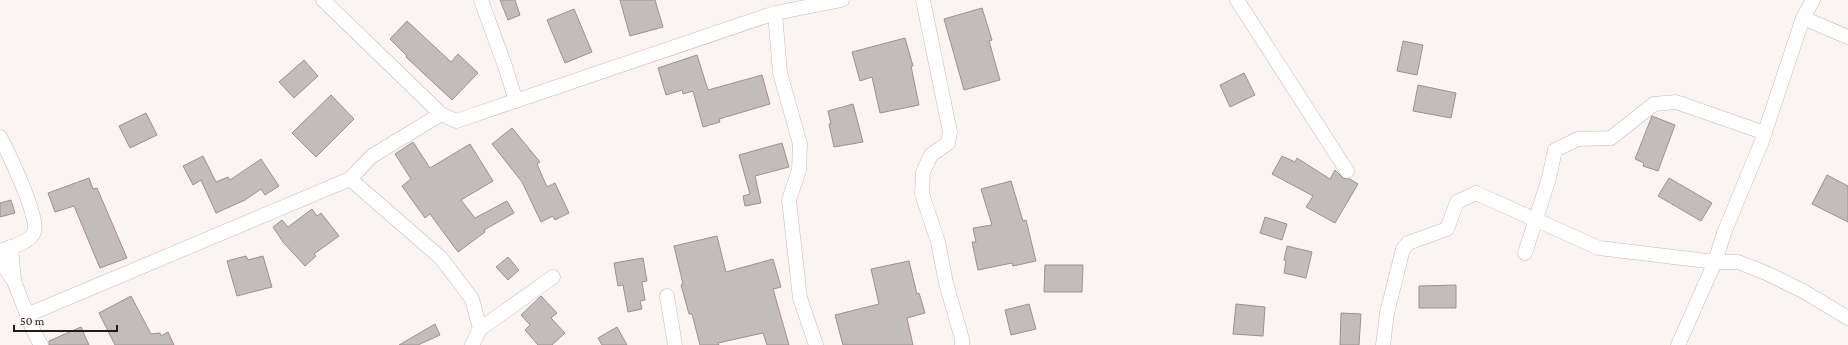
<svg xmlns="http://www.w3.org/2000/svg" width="1848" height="345" font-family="'Crimson Pro',serif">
<rect width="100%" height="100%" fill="#fcf3f3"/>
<g fill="#c4bbbb" stroke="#9a9291">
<path d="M500,0H515L520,15L508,20Z"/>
<path d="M620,0H655L663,27L630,36Z"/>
<path d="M982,8L992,40L989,41L1000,80L964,90L944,19Z"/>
<path d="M574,9L592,52L565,63L547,20Z"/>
<path d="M407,21L451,62L458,54L478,73L452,100L406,57L407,56L390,39Z"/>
<path d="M905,38L913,66H911L919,105L880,113L872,77L860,81L852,52Z"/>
<path d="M1403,41L1423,45L1417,75L1397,71Z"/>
<path d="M697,55L708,90L762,75L770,104L719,119L720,122L703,127L693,91L683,94L682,90L666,95L658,68Z"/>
<path d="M304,60L318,76L294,98L279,82Z"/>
<path d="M1244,73L1255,95L1230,107L1220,85Z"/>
<path d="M1418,85L1456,93L1451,118L1413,111Z"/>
<path d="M331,95L354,119L316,157L292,133Z"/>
<path d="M853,104L863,142L834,147L829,124H831L828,111Z"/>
<path d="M146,113L157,135L130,148L119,126Z"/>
<path d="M1652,116L1675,125L1658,171L1643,166L1644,163L1635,159Z"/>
<path d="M512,128L540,162L537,164L547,187L555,183L569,213L555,220L553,216L541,222L522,182L492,144Z"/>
<path d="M413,142L430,168L470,144L493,181L461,200L475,218L507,201L514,213L484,230L485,232L458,252L430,214L425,218L402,186L411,179L395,154Z"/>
<path d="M782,143L789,167L755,176L761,203L745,206L743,196L750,194L739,155Z"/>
<path d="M203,156L216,182L228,177L230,180L261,159L279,186L265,195L261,189L245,200L216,213L201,180L193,185L183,166Z"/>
<path d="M1282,156L1295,162L1297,158L1330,179L1335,170L1343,178L1350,179L1358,184L1335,223L1306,207L1313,196L1272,174Z"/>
<path d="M1827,175L1848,186V222L1812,204Z"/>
<path d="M89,178L93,189L97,188L127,258L100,268L74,206L55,212L48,193Z"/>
<path d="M1669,178L1712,203L1701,221L1658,196Z"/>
<path d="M1011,181L1023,221L1026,220L1036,261L1013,266L1012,263L978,270L972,242H976L973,228L992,225L981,189Z"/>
<path d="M11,200L15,213L0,217V203Z"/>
<path d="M312,209L317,216L321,213L339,236L314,254L316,256L305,266L283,242L273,227L282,220L288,227Z"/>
<path d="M1265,217L1287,224L1282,240L1260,233Z"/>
<path d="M717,236L726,272L773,259L781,287L773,289L789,345H767L763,333L718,343L719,345H700L692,314H689L681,285L683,284L674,246Z"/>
<path d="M1287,246L1312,252L1306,278L1284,273L1286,261L1284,260Z"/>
<path d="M246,256L248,260L263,256L272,287L237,296L227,261Z"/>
<path d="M508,257L519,270L508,280L496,267Z"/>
<path d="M643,258L647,281L642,282L645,300L640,301L642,309L628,312L623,285L618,286L614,263Z"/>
<path d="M909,261L917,294L919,293L925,313L907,318L913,345H843L835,315L879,304L871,269Z"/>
<path d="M1045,265H1083L1082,292H1044Z"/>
<path d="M1456,285V308H1419V286Z"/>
<path d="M131,296L151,334L160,333L161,336L168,332L174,345H115L99,313Z"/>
<path d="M541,296L557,313L551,318L565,333L552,345H538L525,330L530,325L521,315Z"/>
<path d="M1029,304L1036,329L1011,335L1005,310Z"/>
<path d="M1236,304L1265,307L1263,336L1233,334Z"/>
<path d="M1341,313L1361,314L1359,345H1340Z"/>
<path d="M435,324L440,335L418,345H399Z"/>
<path d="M81,327L89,345H49V341Z"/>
<path d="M617,327L627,345H602L598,338Z"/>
</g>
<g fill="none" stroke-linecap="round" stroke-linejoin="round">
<defs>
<g id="street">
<path d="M323,0L441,114"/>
<path d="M481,0L505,66L516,101"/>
<path d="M923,0L950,132L948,143L931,155L923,172L922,194L938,242L946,283L962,339V345"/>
<path d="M1237,0L1347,171"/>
<path d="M1803,18L1848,37"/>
<path d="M0,137C8,152 40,218 34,232C30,243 10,247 0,251"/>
<path d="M350,179L441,258L472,299L480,329"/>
<path d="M11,247L14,281"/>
<path d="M1525,253L1549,178L1555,150L1578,139L1611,138L1654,104L1676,102L1765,133"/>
<path d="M0,261L14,281L33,330L41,345"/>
<path d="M667,296L675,345"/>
<path d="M27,315L350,179L372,156L441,114L456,121L775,13"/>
<path d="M472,345L480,329L553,277"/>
<path d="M816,345L800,298L789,200L799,170L800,144L780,73L775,13L842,0"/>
<path d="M1383,345L1387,313L1403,249L1408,243L1447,229L1457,202L1476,193L1599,248L1715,262H1738L1766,273L1803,291L1848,318"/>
<path d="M1678,345L1715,262L1724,233L1762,141L1803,18L1813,0"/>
</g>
</defs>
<use href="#street" stroke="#c2b9b9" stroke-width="15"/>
<use href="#street" stroke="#fff" stroke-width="14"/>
</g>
<path d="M14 325v6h103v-6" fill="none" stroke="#1f1c1c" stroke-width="2"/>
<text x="20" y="325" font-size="12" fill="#1f1c1c" stroke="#fcf3f3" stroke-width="3" paint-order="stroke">50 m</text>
</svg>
